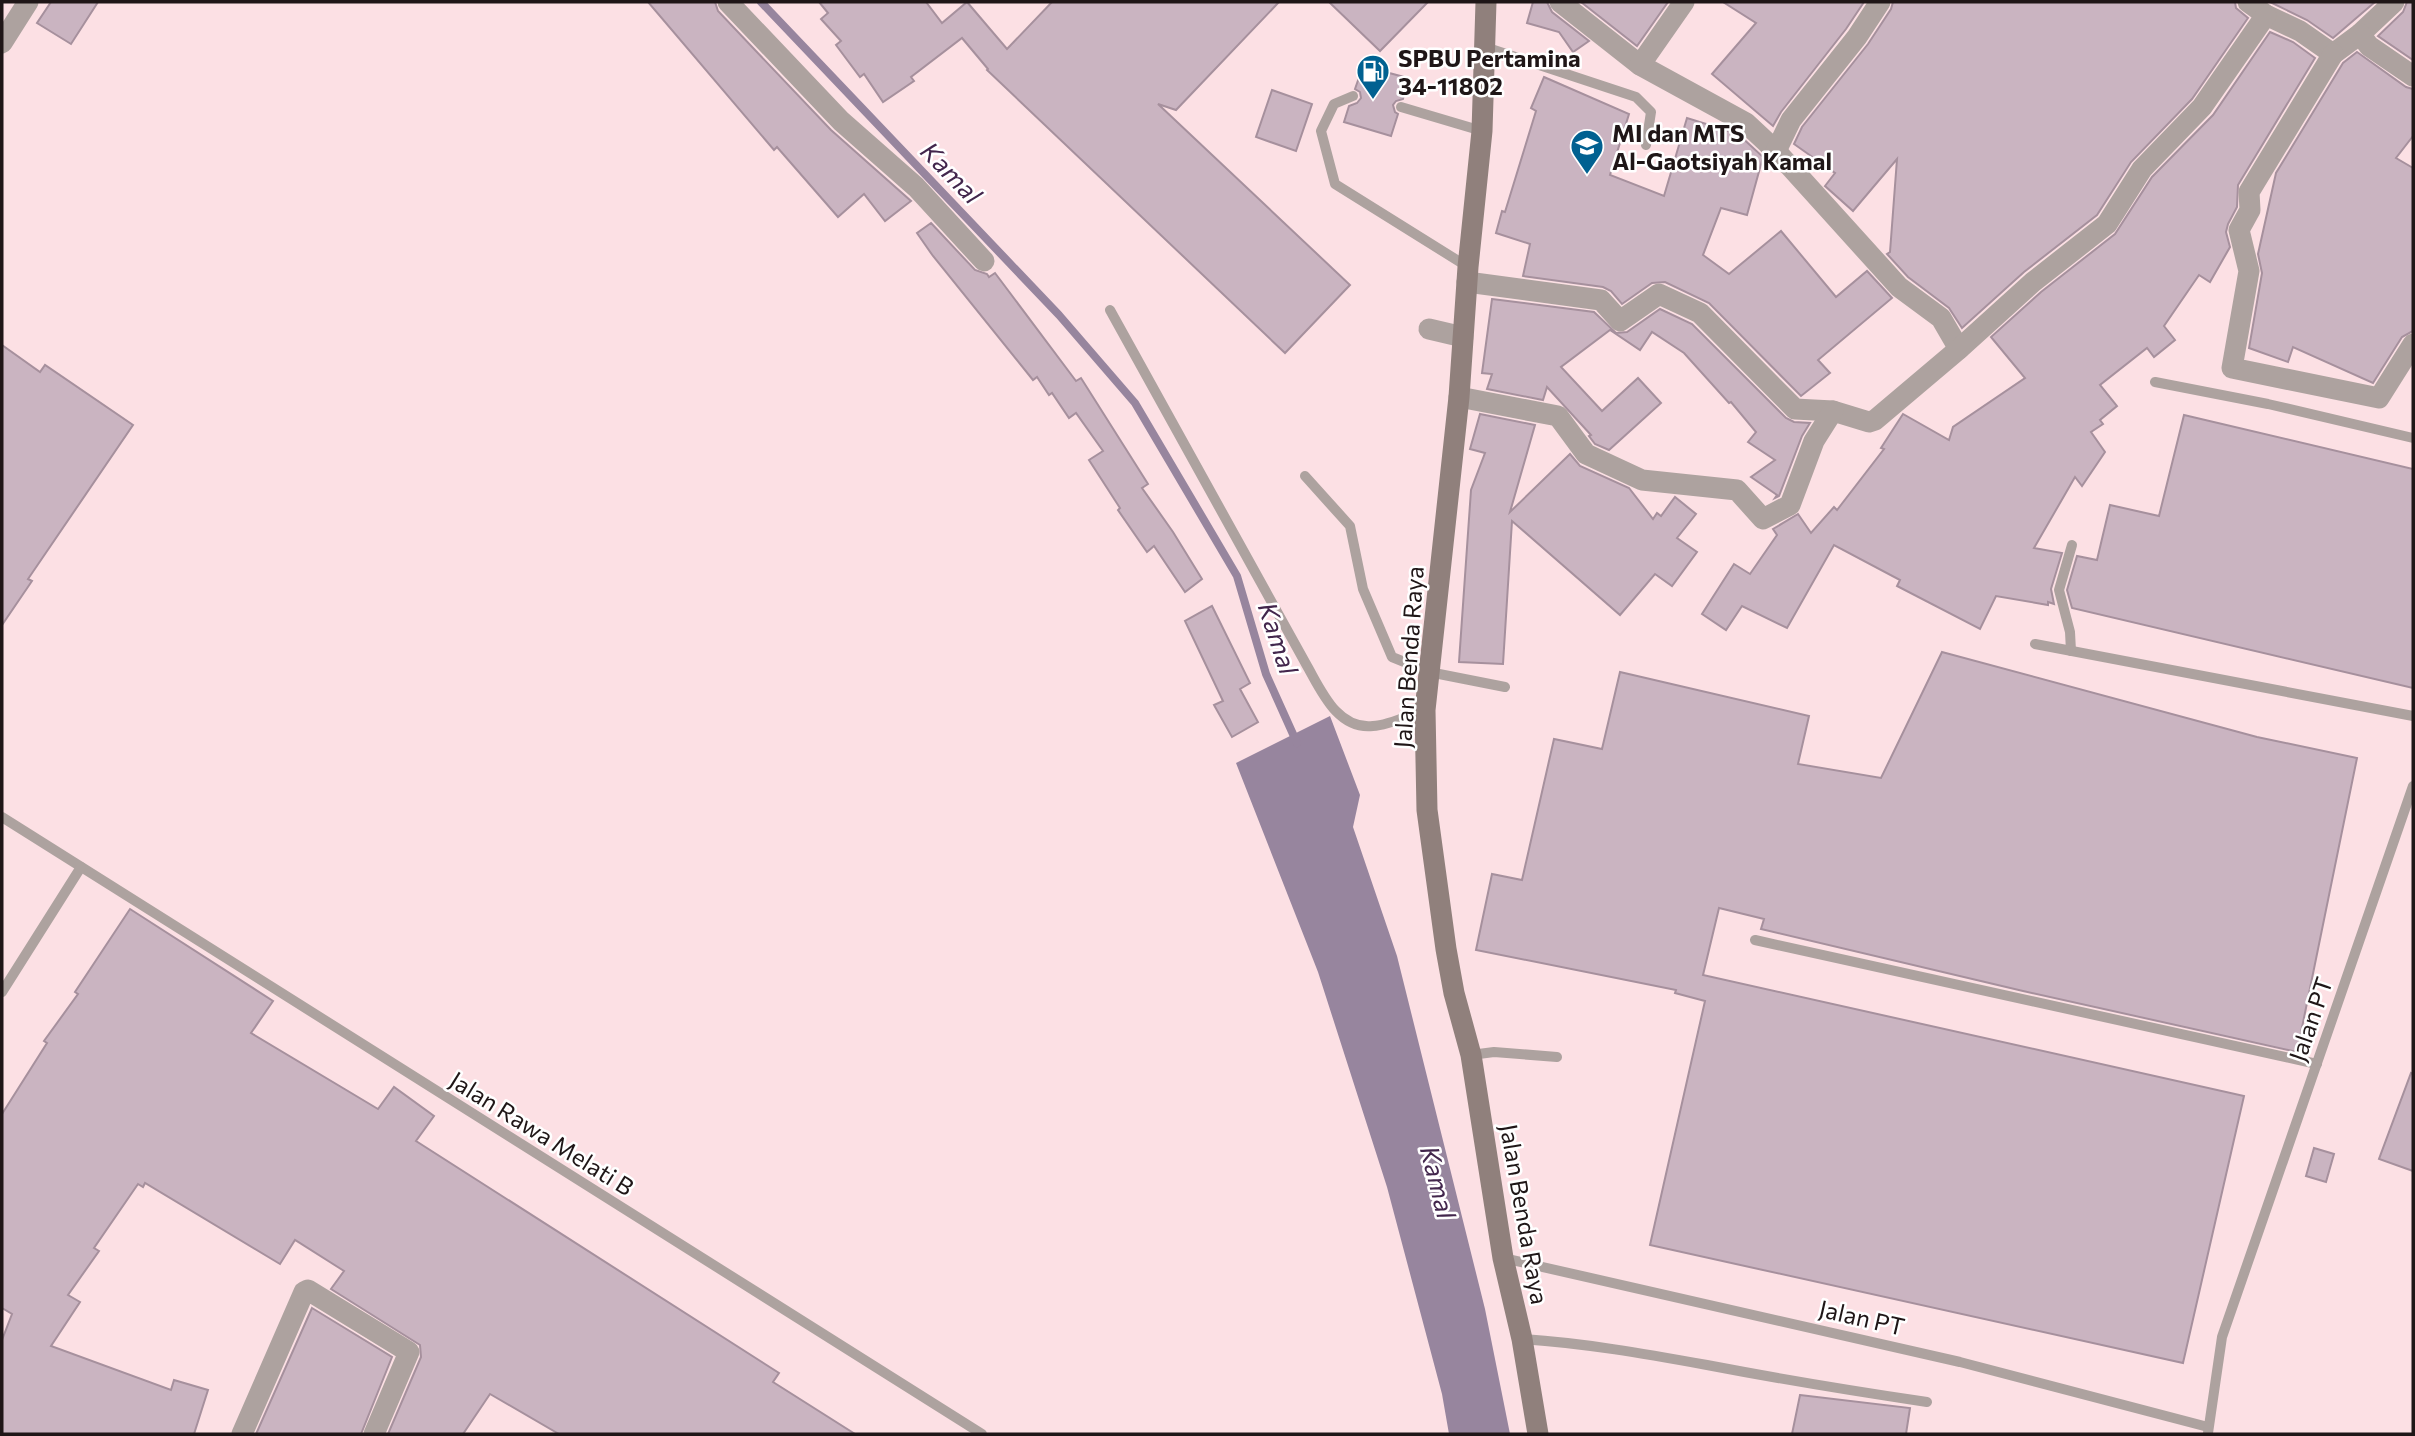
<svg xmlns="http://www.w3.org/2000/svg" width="2415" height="1436" font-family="Commissioner,sans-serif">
<rect width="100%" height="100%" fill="#fce0e4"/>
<path fill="#97859e" d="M1330,716L1360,795L1353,827L1397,956L1485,1309L1510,1434H1449L1442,1394L1387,1187L1318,972L1236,763Z"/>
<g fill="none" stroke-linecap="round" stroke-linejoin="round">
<path stroke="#97859e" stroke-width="8" d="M761,2L1059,315L1135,403L1237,576L1266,674L1297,743"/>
</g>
<g fill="#cab4c1" stroke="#a6909d" stroke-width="2">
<path d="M51,2H98L71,44L37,23Z"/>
<path d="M648,2H715L718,11L831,130L911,201L885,221L864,194L838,217L777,147L774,150Z"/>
<path d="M819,2H926L942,23L967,2L1007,49L1052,2H1279L1176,110L1158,104L1350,285L1285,353L987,70L988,69L962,38L911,77L914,81L883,102L864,74L860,77L836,45L841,41L821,19L828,13Z"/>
<path d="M1329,2H1428L1380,51Z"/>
<path d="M1533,2H1547L1552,12L1589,41L1573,52L1559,32L1527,23Z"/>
<path d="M1581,2H1668L1637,46Z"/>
<path d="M1723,2H1864L1846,29L1781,112L1773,126L1712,74L1756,23Z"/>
<path d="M1893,2H2235L2236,8L2248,18L2192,99L2131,162L2097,215L2024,272L1962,328L1949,308L1908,277L1887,254L1890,252L1897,159L1853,211L1825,186L1835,173L1794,144L1802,127L1868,44L1891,9Z"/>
<path d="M2270,2H2375L2333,38L2307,20Z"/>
<path d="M2407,2H2413V60L2378,36L2403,12Z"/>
<path d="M2270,32L2293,42L2315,58L2238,185L2237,207L2228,224L2226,232L2230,247L2210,282L2199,275L2164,326L2175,340L2154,357L2147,348L2100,385L2117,406L2100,420L2103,424L2091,432L2105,452L2082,486L2075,477L2034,548L2062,553L2051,589L2054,604L2048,602V605L1996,596L1980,629L1897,586L1900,580L1834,545L1787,628L1742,606L1726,630L1702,614L1734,564L1750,574L1777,535L1773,529L1798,514L1811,533L1834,507L1837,510L1884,449L1881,448L1903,414L1949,440L1953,427L2025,378L1991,337L2041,292L2115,234L2152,177L2213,115Z"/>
<path d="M2357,52L2406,87L2413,89V136L2396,158L2413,168V331L2402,337L2373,383L2293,347L2288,362L2249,348L2262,273L2258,254L2276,173L2343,63Z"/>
<path d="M1363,66L1408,78L1403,99L1396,101L1393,105L1395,112L1398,114L1391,136L1344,122L1349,106L1357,103L1361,98L1360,92L1355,89Z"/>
<path d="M1544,77L1629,114L1610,175L1664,196L1687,118L1738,134L1763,157L1747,215L1721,208L1703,255L1729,274L1781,231L1836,297L1867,271L1892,298L1818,360L1830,373L1801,396L1709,303L1665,282L1652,283L1622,304L1611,291L1603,287L1523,276L1530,244L1496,233L1502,211L1505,212L1536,111L1531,108Z"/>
<path d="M1272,90L1312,104L1296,151L1256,137Z"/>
<path d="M931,223L975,270L987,274L989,277L995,273L1076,381L1081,378L1148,484L1142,488L1173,532L1202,579L1185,592L1154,546L1147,552L1118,510L1120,508L1089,460L1103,451L1076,413L1069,418L1052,393L1049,395L1037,377L1033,380L933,256L917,233Z"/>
<path d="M1492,299L1594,312L1616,333L1627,332L1660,309L1692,324L1786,418L1794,422L1810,423L1802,436L1779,496L1775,498L1777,495L1751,477L1775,460L1748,442L1756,432L1731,402L1729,403L1684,353L1652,332L1640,350L1610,330L1561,367L1602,411L1638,378L1661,403L1609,450L1595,444L1589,436L1591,435L1547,387L1543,400L1487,389L1492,374L1482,373Z"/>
<path d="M2,345L40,372L45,365L133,425L28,579L32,581L2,625Z"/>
<path d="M1480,414L1535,425L1510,512L1570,454L1580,466L1629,488L1653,519L1657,513L1661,516L1675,497L1696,514L1677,538L1697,552L1672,586L1655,574L1620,615L1512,521L1503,664L1459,662L1471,490L1485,453L1470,449Z"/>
<path d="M2184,415L2413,469V688L2072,608L2067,590L2077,556L2097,560L2110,505L2159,516Z"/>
<path d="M1212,606L1250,683L1240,689L1258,722L1232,737L1214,705L1223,701L1185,621Z"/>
<path d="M1942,652L2257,737L2357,758L2297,1052L2023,991L1761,929L1764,919L1719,908L1703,975L2244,1096L2183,1363L1650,1245L1705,1001L1675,993L1676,990L1476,950L1492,874L1522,880L1554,739L1602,749L1620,672L1809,716L1798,764L1881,778Z"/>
<path d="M130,909L273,1001L251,1033L378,1109L394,1087L434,1116L416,1141L779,1373L773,1382L855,1434H559L490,1394L463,1434H388L421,1357L420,1345L331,1289L344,1271L295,1240L280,1264L145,1183L143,1187L138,1184L94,1248L99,1251L68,1295L80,1302L51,1346L171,1390L174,1380L208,1390L194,1434H2V1340L12,1314L2,1308V1114L47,1043L44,1041L78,994L75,992Z"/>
<path d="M2411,1073L2413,1074V1171L2379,1159Z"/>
<path d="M2314,1148L2334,1154L2326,1182L2306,1176Z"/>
<path d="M312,1308L392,1357L361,1434H256Z"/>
<path d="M1800,1395L1910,1408L1906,1434H1792Z"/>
</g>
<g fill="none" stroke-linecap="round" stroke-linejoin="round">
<g stroke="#ada29f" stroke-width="10">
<path d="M1485,47L1636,97L1651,112L1646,145"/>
<path d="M1353,96L1334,104L1321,131L1335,184L1468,267"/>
<path d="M1401,107L1482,131"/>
<path d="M1110,310L1306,664C1321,690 1337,730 1373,726C1390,725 1409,715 1425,710"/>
<path d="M2155,382L2268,404L2413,438"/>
<path d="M1305,476L1350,526L1363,589L1392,657L1429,672L1505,687"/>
<path d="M2035,644L2413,716"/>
<path d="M2071,651L2070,632L2059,590L2072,545"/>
<path d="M2,817L982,1434"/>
<path d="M1755,940L2317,1064"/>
<path d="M2,992L81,867"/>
<path d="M1471,1055L1494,1052L1557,1057"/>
<path d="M1503,1258L1960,1362L2208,1427"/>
<path d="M1522,1339C1584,1343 1646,1354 1707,1365C1780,1379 1853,1391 1927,1402"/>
<path d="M2208,1433L2222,1337L2413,786"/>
</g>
<g stroke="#ada29f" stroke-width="21">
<path d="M728,2L841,121L916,187L984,261"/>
<path d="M1560,2L1640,65L1746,123L1776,151L1899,287L1941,318L1959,349"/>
<path d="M2248,2L2266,15L2300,31L2333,54L2360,34L2394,2"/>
<path d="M2360,34L2369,46L2413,76"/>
<path d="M2,43L28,2"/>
<path d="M2333,54L2249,192L2250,210L2239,230L2249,271L2232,368L2379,398L2413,344"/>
<path d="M1640,65L1684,2"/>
<path d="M1776,151L1791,120L1857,37L1880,2"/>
<path d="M1467,282L1601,300L1620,321L1659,294L1700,313L1795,409L1833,411L1869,422L1875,420L1959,349L2033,282L2107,224L2142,169L2202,107L2266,15"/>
<path d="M1429,329L1463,337"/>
<path d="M1459,397L1558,416L1586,454L1642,480L1737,490L1763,519L1790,505L1814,441L1833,411"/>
<path d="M242,1434L304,1292L308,1290L409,1352L374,1434"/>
</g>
<path stroke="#90807c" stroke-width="21" d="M1486,2L1482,131L1468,267L1459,397L1425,710L1427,810L1446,949L1454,993L1471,1055L1503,1258L1522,1339L1538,1434"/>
</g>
<defs>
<symbol id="fuel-pin" viewBox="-11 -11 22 30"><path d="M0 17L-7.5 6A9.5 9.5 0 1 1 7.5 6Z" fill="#016191" stroke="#fff"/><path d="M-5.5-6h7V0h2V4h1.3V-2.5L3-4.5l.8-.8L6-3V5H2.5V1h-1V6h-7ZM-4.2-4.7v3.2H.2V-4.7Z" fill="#fff"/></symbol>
<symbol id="school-pin" viewBox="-11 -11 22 30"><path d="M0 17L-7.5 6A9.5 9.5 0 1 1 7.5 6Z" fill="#016191" stroke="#fff"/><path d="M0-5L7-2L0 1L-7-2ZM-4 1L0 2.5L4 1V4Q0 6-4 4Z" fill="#fff"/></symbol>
</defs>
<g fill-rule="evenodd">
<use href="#fuel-pin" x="1354" y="52" width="38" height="52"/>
<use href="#school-pin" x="1568" y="127" width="38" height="52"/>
</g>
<g text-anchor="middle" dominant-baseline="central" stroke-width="5" stroke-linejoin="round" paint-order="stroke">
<g font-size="24" font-weight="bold" fill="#1f1617" stroke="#fff" text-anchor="start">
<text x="1398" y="57">SPBU Pertamina<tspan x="1398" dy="28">34-11802</tspan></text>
<text x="1612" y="132">MI dan MTS<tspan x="1612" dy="28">Al-Gaotsiyah Kamal</tspan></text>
</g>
<g font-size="24" fill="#1f1617" stroke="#fff">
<text transform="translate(1408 657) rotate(-86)">Jalan Benda Raya</text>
<text transform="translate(2310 1019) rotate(-71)">Jalan PT</text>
<text transform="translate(542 1133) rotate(32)">Jalan Rawa Melati B</text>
<text transform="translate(1525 1214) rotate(80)">Jalan Benda Raya</text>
<text transform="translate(1862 1317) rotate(13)">Jalan PT</text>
</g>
<g font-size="26" font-style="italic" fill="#42264c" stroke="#fff">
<text transform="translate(952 172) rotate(46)">Kamal</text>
<text transform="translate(1279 638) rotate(72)">Kamal</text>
<text transform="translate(1439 1182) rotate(76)">Kamal</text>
</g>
</g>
<rect width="2415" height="1436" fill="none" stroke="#1f1617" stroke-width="7"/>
</svg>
